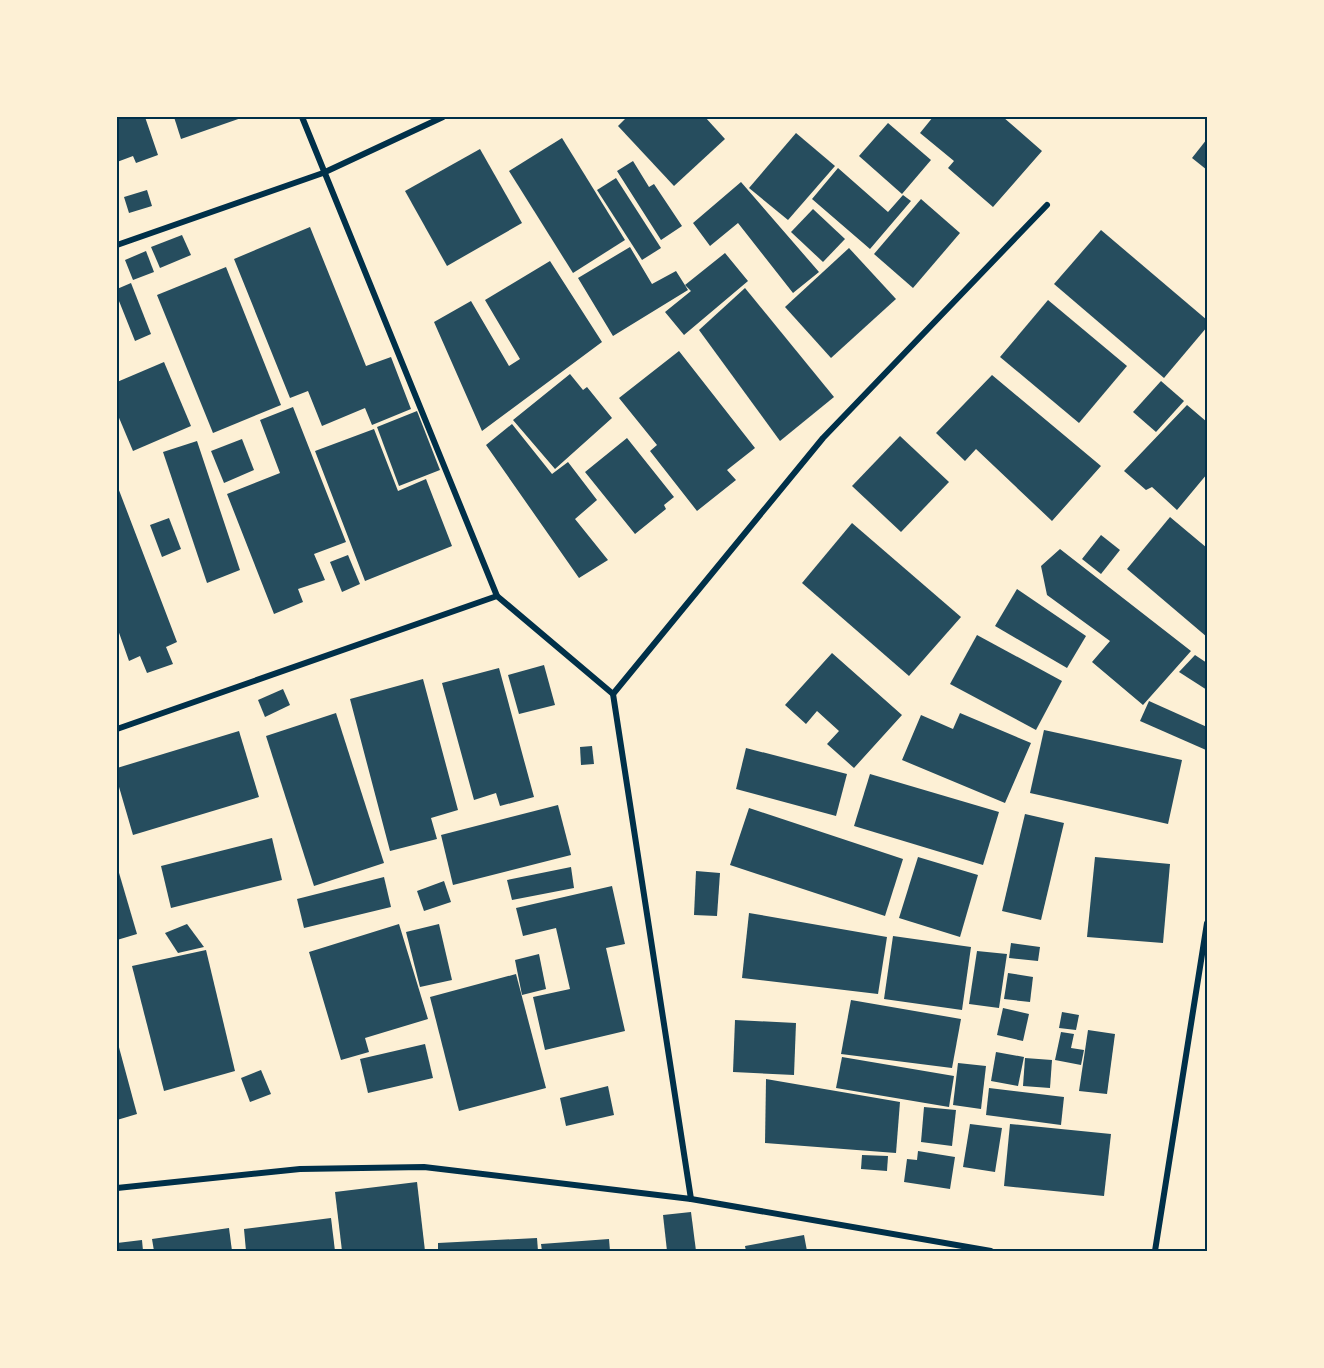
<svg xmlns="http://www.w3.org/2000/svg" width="1324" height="1368" font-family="'Nunito Sans',sans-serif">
<rect width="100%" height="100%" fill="#fdf0d5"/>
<g fill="#264d5e">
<path d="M117,117H145L158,155L136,163L133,156L117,162Z"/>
<path d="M174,117H244L181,139Z"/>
<path d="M627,117H705L725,139L674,186L618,126Z"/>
<path d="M933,117H1003L1042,151L993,207L948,168L954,161L920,133Z"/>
<path d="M888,123L931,160L902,194L859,156Z"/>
<path d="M796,133L835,166L788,220L749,188Z"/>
<path d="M562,138L625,240L573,273L509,171Z"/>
<path d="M1207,139V170L1192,158Z"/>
<path d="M480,149L522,223L447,266L405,191Z"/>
<path d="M633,161L649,187L654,184L682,226L661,240L617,171Z"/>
<path d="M838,168L888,212L903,195L911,201L870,249L812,199Z"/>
<path d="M616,178L661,248L642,260L597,190Z"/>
<path d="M741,182L819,272L793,293L738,223L710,246L693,223Z"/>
<path d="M147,190L152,206L129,213L124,197Z"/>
<path d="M921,199L960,233L913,288L874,254Z"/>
<path d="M813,209L845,239L823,262L791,232Z"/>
<path d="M310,227L366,366L391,357L411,409L372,425L365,408L322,426L308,391L290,398L234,259Z"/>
<path d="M1101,230L1207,320V327L1164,378L1054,284Z"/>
<path d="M182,235L191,255L160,268L151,247Z"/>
<path d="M630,247L652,284L676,271L688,290L613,336L578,278Z"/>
<path d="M849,248L896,299L831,358L785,307Z"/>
<path d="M146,251L154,272L133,280L125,260Z"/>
<path d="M725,253L748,281L684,335L665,312L691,291L685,285Z"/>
<path d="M550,261L602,342L482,431L434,322L471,301L509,366L520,359L485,300Z"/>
<path d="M226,267L281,405L213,433L157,295Z"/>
<path d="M131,283L151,334L135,341L117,296V289Z"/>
<path d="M745,288L834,397L780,441L699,330Z"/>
<path d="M1048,300L1127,366L1079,423L1000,357Z"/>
<path d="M679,351L755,448L727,470L736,480L697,511L650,451L657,445L619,398Z"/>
<path d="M164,362L191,426L133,451L117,413V382Z"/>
<path d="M570,374L583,390L587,387L612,418L555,469L513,420Z"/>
<path d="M992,375L1101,466L1052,521L976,449L965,461L936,433Z"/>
<path d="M1161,381L1184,401L1156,432L1133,412Z"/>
<path d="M1187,405L1207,422V474L1177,510L1152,487L1146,490L1124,471Z"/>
<path d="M293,407L346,542L314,554L325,580L298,589L303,602L274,614L227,494L280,473L260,420Z"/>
<path d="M417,411L440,470L399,486L377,427Z"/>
<path d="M512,424L552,474L568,462L597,500L575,519L608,560L579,578L486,445Z"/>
<path d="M374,429L398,491L426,479L452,546L365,581L315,451Z"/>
<path d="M900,436L949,482L901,532L852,486Z"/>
<path d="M627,438L674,497L664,505L666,509L635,534L585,472Z"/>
<path d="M242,439L254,470L224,483L211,451Z"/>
<path d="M197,441L240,570L207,583L163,452Z"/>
<path d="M117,485L177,642L166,647L173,664L147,673L140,656L129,661L117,627Z"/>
<path d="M1170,517L1207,548V637L1127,569Z"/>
<path d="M169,518L181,549L162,557L150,525Z"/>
<path d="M852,523L961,617L909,676L802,583Z"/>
<path d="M1101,535L1120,550L1101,574L1082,559Z"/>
<path d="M1060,549L1191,651L1143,705L1092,662L1110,641L1047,595L1041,566Z"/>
<path d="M348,555L360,584L342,592L330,562Z"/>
<path d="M1017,589L1086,636L1067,668L995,626Z"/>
<path d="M977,635L1062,681L1036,730L950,684Z"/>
<path d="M832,653L902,715L854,768L827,744L839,731L817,711L806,724L785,705Z"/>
<path d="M1195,655L1207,663V690L1179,672Z"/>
<path d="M544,665L555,705L519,714L508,675Z"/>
<path d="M499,668L534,797L500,806L496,793L474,800L442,683Z"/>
<path d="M423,679L458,810L431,818L437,839L390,851L350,699Z"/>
<path d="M283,689L290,705L265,717L258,700Z"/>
<path d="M1149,701L1207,727L1206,750L1140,721Z"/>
<path d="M336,713L384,863L314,886L266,736Z"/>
<path d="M960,713L1031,743L1005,803L902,760L921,715L953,729Z"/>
<path d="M1044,730L1182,760L1168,824L1030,793Z"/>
<path d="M239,731L259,797L133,835L117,780V768Z"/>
<path d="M592,746L594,764L581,765L580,747Z"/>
<path d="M746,748L847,774L836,816L736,789Z"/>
<path d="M870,774L999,812L983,865L854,826Z"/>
<path d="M558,805L571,855L453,885L441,835Z"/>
<path d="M749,808L903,859L885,916L730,865Z"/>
<path d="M1025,814L1064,823L1041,920L1002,911Z"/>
<path d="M272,838L282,880L171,908L161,866Z"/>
<path d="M918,857L978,875L960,937L899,918Z"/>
<path d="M1095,857L1170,864L1163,943L1087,937Z"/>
<path d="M117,866L137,934L117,940Z"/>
<path d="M571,867L574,888L512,900L507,880Z"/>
<path d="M696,871L720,873L717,916L694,915Z"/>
<path d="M384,877L391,907L304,928L297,899Z"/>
<path d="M444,881L451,902L424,911L417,891Z"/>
<path d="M612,886L625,944L606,948L625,1031L545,1050L533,997L570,989L556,928L523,936L516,908Z"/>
<path d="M749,913L887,937L878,994L742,978Z"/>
<path d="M187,924L204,947L178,953L165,933Z"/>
<path d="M399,924L428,1019L365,1038L369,1052L341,1060L309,952Z"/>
<path d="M439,924L452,980L420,987L406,932Z"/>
<path d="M893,936L971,947L962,1010L884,999Z"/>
<path d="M1011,943L1040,947L1038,961L1009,958Z"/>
<path d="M206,950L235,1071L164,1091L132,966Z"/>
<path d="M977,951L1007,954L999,1008L969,1004Z"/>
<path d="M539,954L546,989L522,995L515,960Z"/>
<path d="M1008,973L1033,977L1030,1002L1004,999Z"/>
<path d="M516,974L546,1088L459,1111L430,997Z"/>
<path d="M851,1000L961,1019L952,1068L841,1054Z"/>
<path d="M1003,1008L1029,1014L1023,1041L997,1035Z"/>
<path d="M1062,1012L1079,1015L1076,1030L1059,1028Z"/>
<path d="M735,1020L796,1023L794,1075L733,1072Z"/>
<path d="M1088,1030L1115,1034L1107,1094L1079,1091Z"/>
<path d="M1061,1032L1074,1034L1071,1048L1084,1050L1081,1065L1055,1060Z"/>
<path d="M117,1040L137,1114L117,1120Z"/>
<path d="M425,1044L433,1078L368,1093L360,1059Z"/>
<path d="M996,1052L1024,1057L1018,1086L991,1081Z"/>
<path d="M842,1057L954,1076L949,1107L836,1088Z"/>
<path d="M1025,1058L1052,1060L1050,1088L1023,1086Z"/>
<path d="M958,1063L986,1066L981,1109L953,1105Z"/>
<path d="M261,1070L271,1094L250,1102L241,1078Z"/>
<path d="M766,1079L900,1102L896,1153L765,1143Z"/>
<path d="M608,1086L614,1115L566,1126L560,1098Z"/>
<path d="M989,1088L1064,1097L1061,1125L986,1115Z"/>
<path d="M924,1107L956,1110L952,1146L921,1142Z"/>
<path d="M970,1124L1002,1128L995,1172L963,1167Z"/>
<path d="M1010,1124L1111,1134L1104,1196L1004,1186Z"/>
<path d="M918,1151L955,1157L950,1189L904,1182L907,1159L917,1160Z"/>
<path d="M862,1155L888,1156L887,1171L861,1169Z"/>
<path d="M417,1182L425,1251H342L335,1192Z"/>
<path d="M691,1212L696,1251H667L663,1215Z"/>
<path d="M331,1218L335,1251H246L244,1229Z"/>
<path d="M229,1228L232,1251H154L152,1239Z"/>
<path d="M804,1235L807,1251H746L745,1246Z"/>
<path d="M537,1238L538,1251H438V1243Z"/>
<path d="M609,1239L610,1251H542L541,1244Z"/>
<path d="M142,1240L143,1251H117V1243Z"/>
</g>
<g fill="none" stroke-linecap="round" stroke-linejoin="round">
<g stroke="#003049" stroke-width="6">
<path d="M302,117L497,596L613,694L691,1199"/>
<path d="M117,245L323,173L443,117"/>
<path d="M613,694L823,438L1047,205"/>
<path d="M117,729L497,596"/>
<path d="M117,1188L300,1169L424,1167L691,1199L991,1251"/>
<path d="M1155,1251L1207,923"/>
</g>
</g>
<rect width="1324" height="1368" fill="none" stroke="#fdf0d5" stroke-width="237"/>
<rect x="118" y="118" width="1088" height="1132" fill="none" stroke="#003049" stroke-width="2"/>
</svg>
